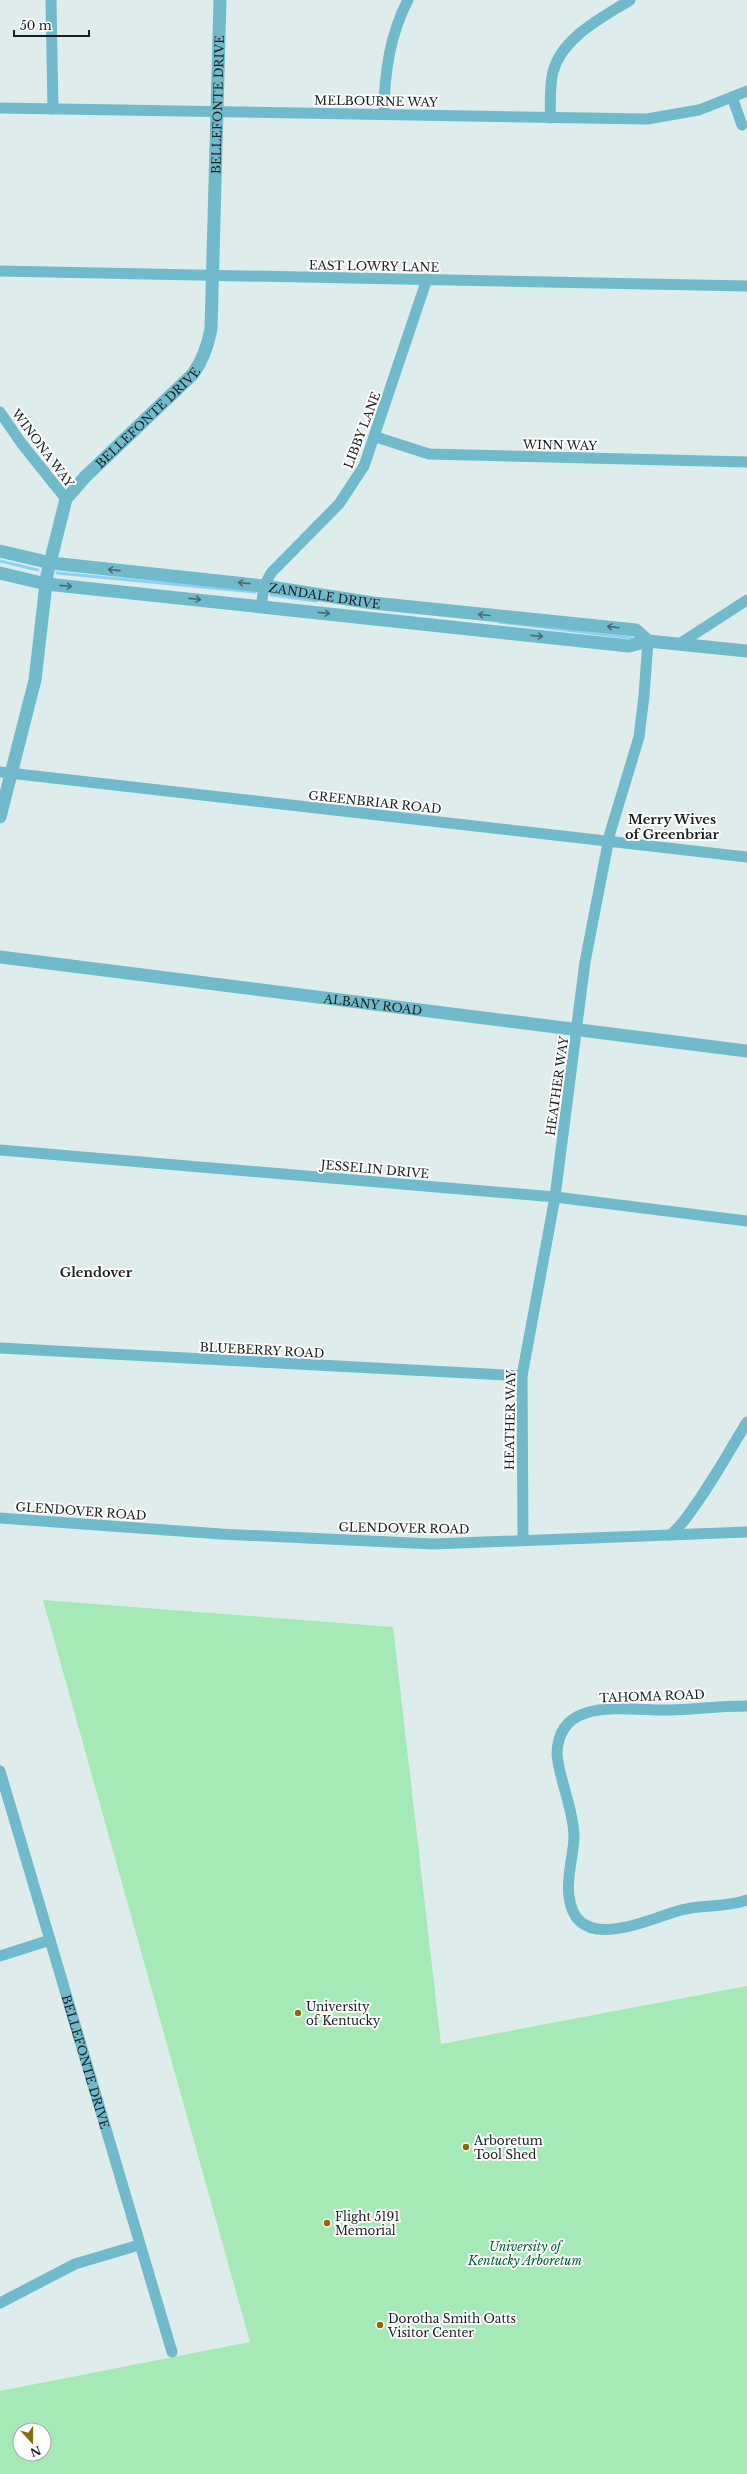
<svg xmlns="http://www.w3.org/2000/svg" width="747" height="2474" font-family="'Libre Baskerville',serif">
<rect width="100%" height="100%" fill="#deedec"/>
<path fill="#a4e9b6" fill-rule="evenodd" d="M43,1600L393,1627L441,2044L747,1986V2474H0V2391L250,2342ZM20,2430H44V2454H20Z"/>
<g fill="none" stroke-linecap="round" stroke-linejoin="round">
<g stroke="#8ccff8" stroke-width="3">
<path d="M0,561L38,570"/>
<path d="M57,573L255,592"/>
<path d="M271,595L316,601"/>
<path d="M499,622L632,638"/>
</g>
<g stroke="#71bacc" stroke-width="11">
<path d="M51,0L53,109"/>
<path d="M732,97L742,125"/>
<path d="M0,108L647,119L699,110L747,91"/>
<path d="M384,114C384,75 389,36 408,0"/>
<path d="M550,118C551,103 549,87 553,72C562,37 602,18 630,0"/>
<path d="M0,271L747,286"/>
<path d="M0,412L22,444L66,499"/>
<path d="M376,437L429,454L747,462"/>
<path d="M261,607L264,586L271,573L339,504L364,466L427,279"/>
<path d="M679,644L747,600"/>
<path d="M0,772L747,857"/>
<path d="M0,1150L555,1197L747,1221"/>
<path d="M0,1348L522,1376"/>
<path d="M0,1518L221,1534L433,1544L747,1532"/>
<path d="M669,1535C687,1527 734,1443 747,1422"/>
<path d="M523,1540L522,1376L555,1197L585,962L610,833L639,737L644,696L648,641"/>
<path d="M747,1706C721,1706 696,1709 671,1710C632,1712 557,1693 557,1755C560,1782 573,1808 574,1835C574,1855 566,1876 569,1896C576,1956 648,1919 681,1910C703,1904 725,1908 747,1900"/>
<path id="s1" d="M0,1771L172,2352"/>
<path d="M0,1956L50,1940"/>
<path d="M0,2303L75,2264L139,2245"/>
</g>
<g stroke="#71bacc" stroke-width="13">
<path id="s2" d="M0,551L51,563L264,586L373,603L636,630L648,641"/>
<path d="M0,573L46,584L629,646L648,641L747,651"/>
<path id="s3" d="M0,817L35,680L47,575L66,499L85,477L193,374C203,360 208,345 211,329L220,0"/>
<path id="s4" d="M0,957L747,1051"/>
</g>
</g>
<defs><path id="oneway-shaft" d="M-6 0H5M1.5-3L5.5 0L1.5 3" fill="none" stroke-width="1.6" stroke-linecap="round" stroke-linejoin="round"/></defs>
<g stroke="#456c75">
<use href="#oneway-shaft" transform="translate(114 570) rotate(-174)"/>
<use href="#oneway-shaft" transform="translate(244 583) rotate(-174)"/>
<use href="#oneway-shaft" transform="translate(66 586) rotate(6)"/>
<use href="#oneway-shaft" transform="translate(195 599) rotate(6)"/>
<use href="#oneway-shaft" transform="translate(324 613) rotate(6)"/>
<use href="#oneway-shaft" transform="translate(484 615) rotate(-175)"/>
<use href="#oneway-shaft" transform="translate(613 627) rotate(-173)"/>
<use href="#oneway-shaft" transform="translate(537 636) rotate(6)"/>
</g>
<g fill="#886c0a" stroke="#fff" stroke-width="1.5">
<circle cx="298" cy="2013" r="4"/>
<circle cx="466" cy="2147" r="4"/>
<circle cx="327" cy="2223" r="4"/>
<circle cx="380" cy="2325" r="4"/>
</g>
<g text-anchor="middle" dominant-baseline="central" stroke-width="4" stroke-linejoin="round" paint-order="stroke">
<g font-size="12" fill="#191e1e" stroke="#fff">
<text transform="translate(376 101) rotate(1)">MELBOURNE WAY</text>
<text stroke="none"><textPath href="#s3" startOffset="777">BELLEFONTE DRIVE</textPath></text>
<text transform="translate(374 266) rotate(1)">EAST LOWRY LANE</text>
<text stroke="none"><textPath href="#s3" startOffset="441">BELLEFONTE DRIVE</textPath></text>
<text transform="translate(362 430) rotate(-69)">LIBBY LANE</text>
<text transform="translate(560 445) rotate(1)">WINN WAY</text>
<text transform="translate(43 448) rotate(53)">WINONA WAY</text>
<text stroke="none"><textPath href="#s2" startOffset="328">ZANDALE DRIVE</textPath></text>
<text transform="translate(375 802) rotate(6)">GREENBRIAR ROAD</text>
<text stroke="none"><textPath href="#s4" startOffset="376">ALBANY ROAD</textPath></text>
<text transform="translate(557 1086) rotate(-82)">HEATHER WAY</text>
<text transform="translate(375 1169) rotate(5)">JESSELIN DRIVE</text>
<text transform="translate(262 1350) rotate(3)">BLUEBERRY ROAD</text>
<text transform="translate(510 1420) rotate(-89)">HEATHER WAY</text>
<text transform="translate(81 1511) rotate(4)">GLENDOVER ROAD</text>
<text transform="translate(404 1528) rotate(1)">GLENDOVER ROAD</text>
<text transform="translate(652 1696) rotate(-2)">TAHOMA ROAD</text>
<text stroke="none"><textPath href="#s1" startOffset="303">BELLEFONTE DRIVE</textPath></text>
</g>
<g font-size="12" fill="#191e1e" stroke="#fff" text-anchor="start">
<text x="306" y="2006">University<tspan x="306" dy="14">of Kentucky</tspan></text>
<text x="474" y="2140">Arboretum<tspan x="474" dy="14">Tool Shed</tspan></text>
<text x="335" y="2216">Flight 5191<tspan x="335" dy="14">Memorial</tspan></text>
<text x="388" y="2318">Dorotha Smith Oatts<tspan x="388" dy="14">Visitor Center</tspan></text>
</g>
<g font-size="12" font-style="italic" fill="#00612f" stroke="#fff">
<text x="525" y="2246">University of<tspan x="525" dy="14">Kentucky Arboretum</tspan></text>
</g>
<g font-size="13" font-weight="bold" fill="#191e1e" stroke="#fff">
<text x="672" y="819">Merry Wives<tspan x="672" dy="15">of Greenbriar</tspan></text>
<text x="96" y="1272">Glendover</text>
</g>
</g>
<g transform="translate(32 2442) rotate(159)"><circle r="19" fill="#ffffff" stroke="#a3a5a5"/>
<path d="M0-3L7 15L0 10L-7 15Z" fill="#886c0a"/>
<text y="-6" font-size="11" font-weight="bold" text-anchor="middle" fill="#191e1e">N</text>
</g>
<path d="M14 30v6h75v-6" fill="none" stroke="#191e1e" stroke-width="2"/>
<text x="20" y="30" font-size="12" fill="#191e1e" stroke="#ffffff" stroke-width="3" paint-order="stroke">50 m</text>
</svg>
